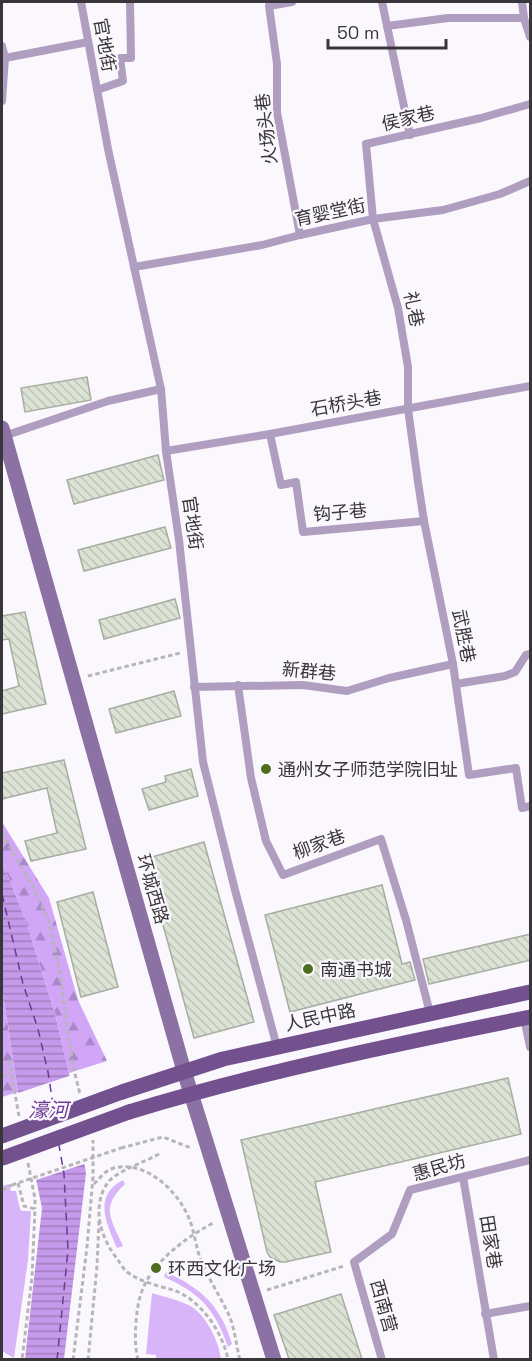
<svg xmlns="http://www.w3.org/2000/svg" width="532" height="1361" font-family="'Space Grotesk','Noto Sans SC',sans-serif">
<defs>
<pattern id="forest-firs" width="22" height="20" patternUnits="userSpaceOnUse" patternTransform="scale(1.5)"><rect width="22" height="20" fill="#d1a6f7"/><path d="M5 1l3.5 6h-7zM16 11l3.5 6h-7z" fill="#ab88c9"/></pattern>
<pattern id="water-rules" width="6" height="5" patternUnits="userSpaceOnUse" patternTransform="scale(1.5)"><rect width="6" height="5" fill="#c59aea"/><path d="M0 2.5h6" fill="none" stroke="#a17ebf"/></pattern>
<pattern id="building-back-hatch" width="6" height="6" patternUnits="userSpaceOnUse" patternTransform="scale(1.5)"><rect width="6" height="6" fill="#dce3d5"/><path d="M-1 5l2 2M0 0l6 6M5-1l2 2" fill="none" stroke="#bec3b8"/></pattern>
</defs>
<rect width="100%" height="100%" fill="#faf8fd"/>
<g fill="#d8b5f8">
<path d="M123,1180L125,1184C100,1207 111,1219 123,1246L117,1248C107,1224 92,1196 123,1180Z"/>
<path d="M9,1184L11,1191H16L20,1209L22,1211H31L28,1260L14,1358L2,1351V1186Z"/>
<path d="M166,1272C201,1288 221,1306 232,1344L228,1347C215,1309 200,1293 164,1277Z"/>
<path d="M152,1293C165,1297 180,1300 192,1307C207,1317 219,1342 221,1359H156V1355L146,1354Z"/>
</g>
<g fill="url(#forest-firs)">
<path d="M2,822L49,898L78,1000L107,1061L69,1073L55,1014L27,924L8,876L2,865Z"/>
<path d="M2,987L18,1092L2,1097Z"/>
</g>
<path fill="url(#water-rules)" d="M2,865L8,876L27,924L55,1014L69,1073L86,1173L64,1359H25L42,1208L18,1092L2,987Z"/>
<path fill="#faf8fd" d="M72,1075L87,1163L33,1181L15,1094Z"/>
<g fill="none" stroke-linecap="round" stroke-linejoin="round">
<g stroke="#6e3896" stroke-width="1.5" stroke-dasharray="8 6" stroke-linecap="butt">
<path d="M2,894L23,984L38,1029L48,1072L54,1111"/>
<path d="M57,1360L68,1250L64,1174L59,1145"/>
</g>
</g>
<g fill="url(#building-back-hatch)" stroke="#a7ada0" stroke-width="1.5">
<path d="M87,377L91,400L25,412L21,388Z"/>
<path d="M158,455L164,480L74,504L67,480Z"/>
<path d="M165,527L171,548L84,571L78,550Z"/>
<path d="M175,599L180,618L104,639L99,620Z"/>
<path d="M25,612L46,704L2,714V691L19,686L9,639L2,640V616Z"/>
<path d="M174,691L181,716L116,733L109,709Z"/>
<path d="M64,760L86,849L31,861L25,841L57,833L47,788L2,799V773Z"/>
<path d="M191,769L198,796L149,810L142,789L166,782L165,776Z"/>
<path d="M204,842L254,1022L194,1038L145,859Z"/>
<path d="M382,885L402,964L410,962L415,980L290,1012L265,915Z"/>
<path d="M93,892L118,987L81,997L57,902Z"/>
<path d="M531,934V960L429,984L423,959Z"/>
<path d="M508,1078L521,1134L315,1182L331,1252L285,1262H280L270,1257L267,1252L241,1140Z"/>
<path d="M341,1294L362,1359H289L274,1315Z"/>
</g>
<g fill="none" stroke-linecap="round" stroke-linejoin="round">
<g stroke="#b7b5ba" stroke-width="3" stroke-dasharray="4.5 3" stroke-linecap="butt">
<path d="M88,676L180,653"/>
<path d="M2,833L34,888L49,922L59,967L73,1066L80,1094"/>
<path d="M9,1060L19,1116"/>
<path d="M2,1076L11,1073"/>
<path d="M121,1148L163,1137L191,1148"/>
<path d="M159,1154C143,1163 124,1168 110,1180C107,1183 105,1187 103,1191C93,1215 103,1241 118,1260C120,1263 123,1268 126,1271C137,1281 159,1286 173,1290C200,1299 223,1332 228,1360"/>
<path d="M28,1163L35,1199V1209"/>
<path d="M18,1183L24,1206L35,1209L32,1277L22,1360"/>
<path d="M94,1184C99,1179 104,1172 111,1169C142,1158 175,1188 187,1214C194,1228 195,1243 200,1258C208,1278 220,1296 229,1315C235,1329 236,1345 240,1360"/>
<path d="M2,1190L12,1185"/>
<path d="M267,1290L344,1266"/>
<path d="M73,1360L87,1247L93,1177V1140"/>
<path d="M88,1360L97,1266L99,1221"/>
<path d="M138,1360C135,1347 135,1336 136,1323C137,1309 139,1295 146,1282C159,1257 190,1235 215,1222"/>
</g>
<g stroke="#b09ec1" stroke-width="8">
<path d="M81,2L108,149L161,389L166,451L179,540L203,762L235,890L277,1047"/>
<path d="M292,2L269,6L277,64V112L300,235"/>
<path d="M382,2L410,135"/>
<path d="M522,2L524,18L530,37"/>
<path d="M387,26L448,18H524"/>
<path d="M2,46L5,58"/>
<path d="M97,90L123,81L120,58H131L130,2"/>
<path d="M2,101L5,58L88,42"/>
<path d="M530,104L481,118L366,144L373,219L398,308L408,367V409L418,482L424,521L453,664L469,775L516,768L522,808L530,806"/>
<path d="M134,267L262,245L300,235L373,219L443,210L500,194L530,181"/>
<path d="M270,434L281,485L296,482L303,532L424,521"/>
<path d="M4,436L108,401L161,389"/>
<path d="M166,451L270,434L530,386"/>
<path d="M456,684L505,676L515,672L526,655L530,654"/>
<path d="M238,685L251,778L266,841L283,875L381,839L406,920L430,1013"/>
<path d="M194,687L303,685L347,691L389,678L453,664"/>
<path d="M524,1018L530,1047"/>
<path d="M463,1177L494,1360"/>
<path d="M485,1314L530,1306"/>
<path d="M382,1360L354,1262L392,1234L410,1190L530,1160"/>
</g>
<path stroke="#8c71a5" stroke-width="15" d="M2,428L184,1071L274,1360"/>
<g stroke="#73518f" stroke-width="15">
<path d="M122,1092L223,1059L530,992"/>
<path d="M129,1112C261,1072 396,1044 530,1017"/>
</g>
<path stroke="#b7b5ba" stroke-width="3" stroke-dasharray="4.5 3" stroke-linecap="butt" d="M12,1185L121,1148"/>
<g stroke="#73518f" stroke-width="15">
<path d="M2,1136L122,1092"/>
<path d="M3,1158L129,1112"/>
</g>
</g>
<g fill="#4e6b1f" stroke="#faf8fd" stroke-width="2">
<circle cx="266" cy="769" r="6"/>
<circle cx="308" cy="969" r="6"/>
<circle cx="156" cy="1268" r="6"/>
</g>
<g text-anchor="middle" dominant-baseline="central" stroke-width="4.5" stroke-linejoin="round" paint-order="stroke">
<g font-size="18" fill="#39363b" stroke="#faf8fd">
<text transform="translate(105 45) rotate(80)">官地街</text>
<text transform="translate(408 118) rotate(-13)">侯家巷</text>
<text transform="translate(266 129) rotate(-97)">火场头巷</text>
<text transform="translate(330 212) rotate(-12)">育婴堂街</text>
<text transform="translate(414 309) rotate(78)">礼巷</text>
<text transform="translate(346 403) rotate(-10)">石桥头巷</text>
<text transform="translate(340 512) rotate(-5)">钩子巷</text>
<text transform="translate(193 523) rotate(82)">官地街</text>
<text transform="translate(464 636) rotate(79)">武胜巷</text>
<text transform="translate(309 671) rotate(5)">新群巷</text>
<text transform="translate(319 844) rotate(-20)">柳家巷</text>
<text transform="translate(153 889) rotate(74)">环城西路</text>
<text transform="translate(320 1017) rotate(-12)">人民中路</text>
<text transform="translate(439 1167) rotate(-16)">惠民坊</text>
<text transform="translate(491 1242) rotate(81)">田家巷</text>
<text transform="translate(384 1306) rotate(74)">西南营</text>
</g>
<g font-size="18" fill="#39363b" stroke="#faf8fd" text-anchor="start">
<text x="278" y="769">通州女子师范学院旧址</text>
<text x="320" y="969">南通书城</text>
<text x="168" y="1268">环西文化广场</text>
</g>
<g font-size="20" font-style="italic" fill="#6e3896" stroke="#faf8fd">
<text x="48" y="1110">濠河</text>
</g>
</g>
<rect width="532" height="1361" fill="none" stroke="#39363b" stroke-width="6"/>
<path d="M328 39v9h118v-9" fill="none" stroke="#39363b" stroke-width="3"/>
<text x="337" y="39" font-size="18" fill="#39363b" stroke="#faf8fd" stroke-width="4.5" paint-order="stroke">50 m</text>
</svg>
